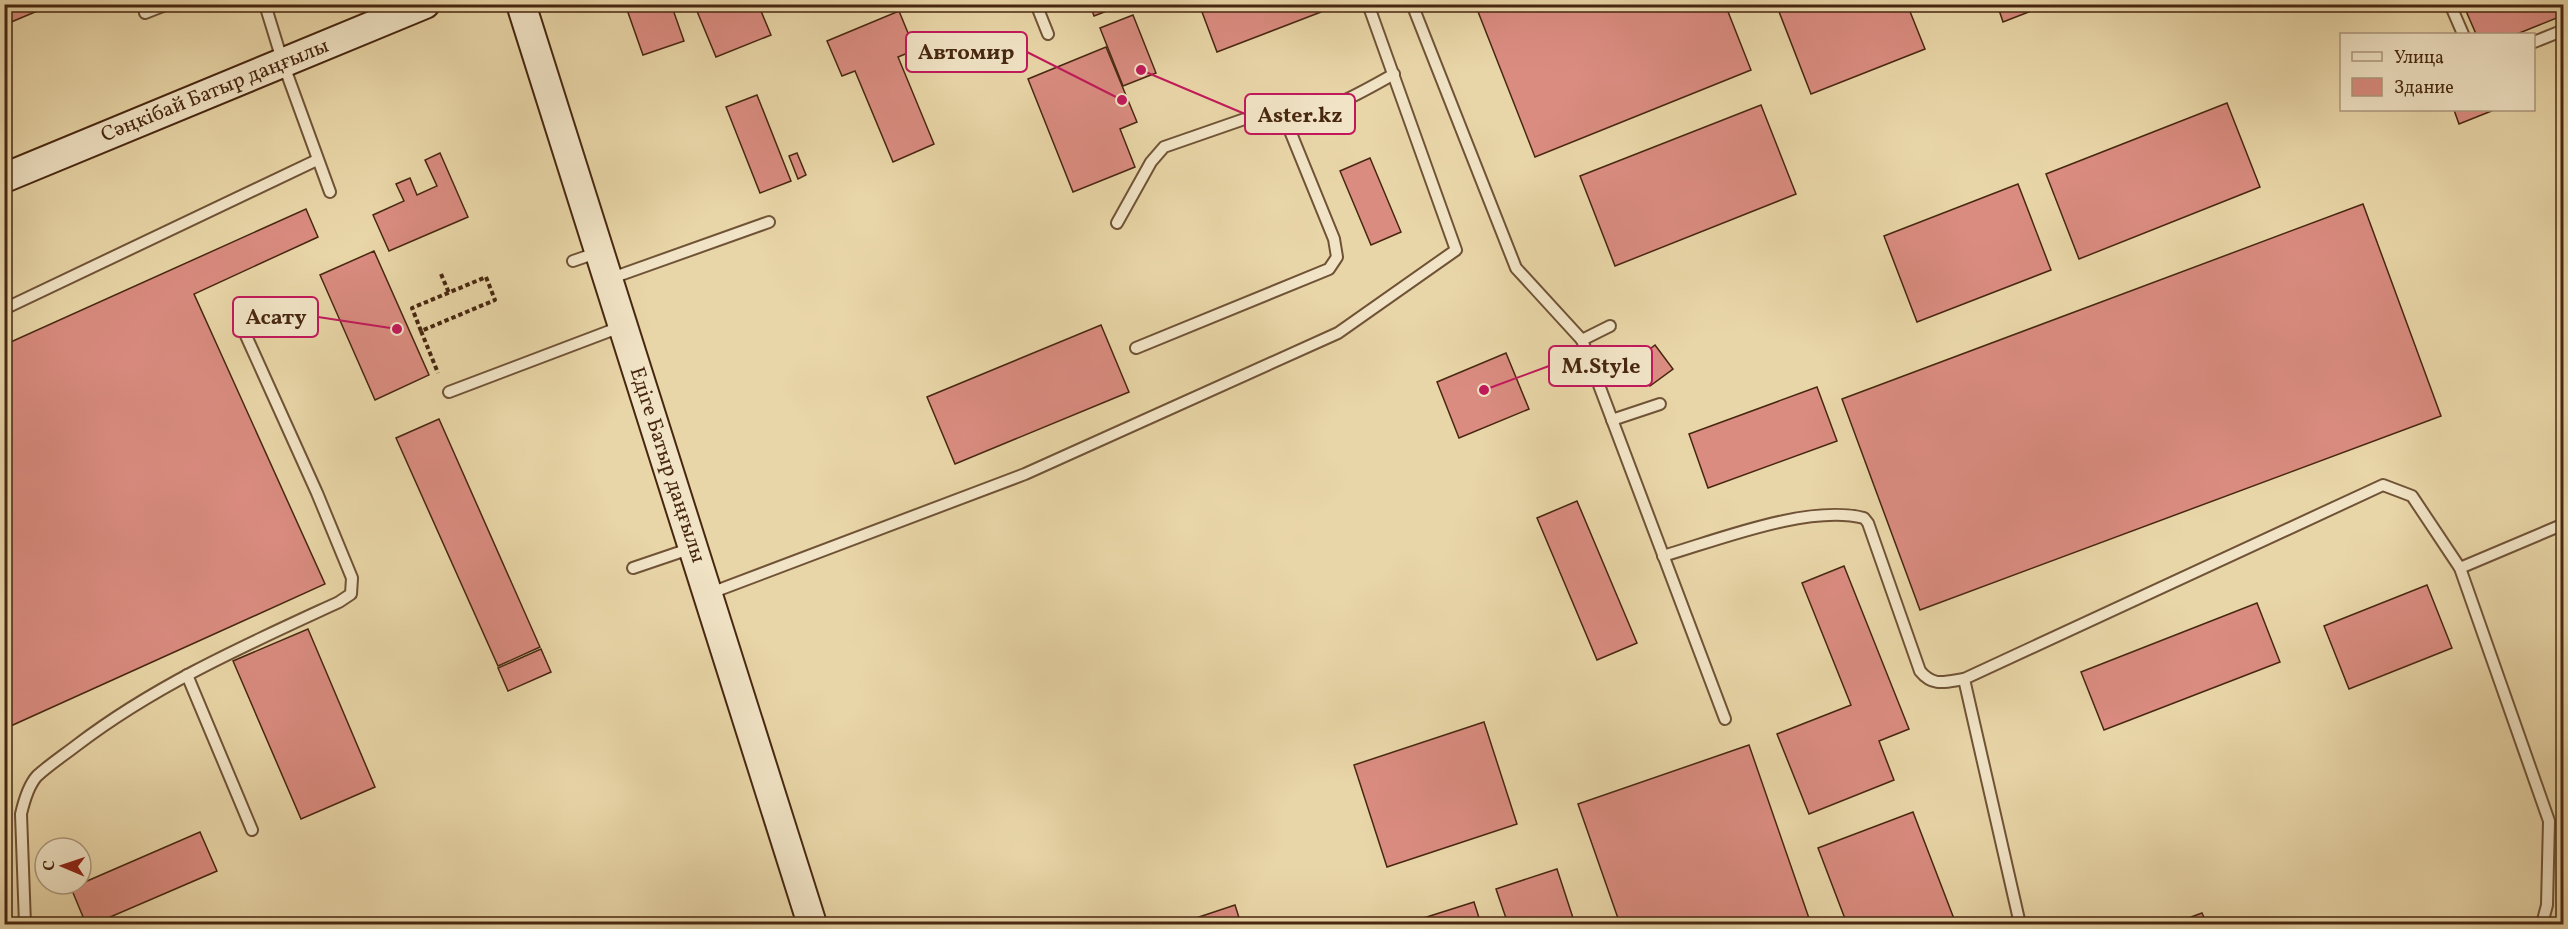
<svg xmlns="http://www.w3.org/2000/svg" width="2568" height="929" font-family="Vollkorn,serif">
<rect width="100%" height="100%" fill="#e9d6a8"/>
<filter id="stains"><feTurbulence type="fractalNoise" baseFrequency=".00333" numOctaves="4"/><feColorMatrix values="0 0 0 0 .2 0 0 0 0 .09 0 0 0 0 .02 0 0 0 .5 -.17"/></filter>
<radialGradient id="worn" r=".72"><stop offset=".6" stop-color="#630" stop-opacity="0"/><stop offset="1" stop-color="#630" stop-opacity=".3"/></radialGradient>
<g fill="#da8c80" stroke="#472710" stroke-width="1.5">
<path d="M4,4H54L4,25Z"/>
<path d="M625,4H671L684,41L643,55Z"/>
<path d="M694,4H758L771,35L716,57Z"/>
<path d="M1090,4H1110L1112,9L1094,16Z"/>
<path d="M1199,4H1318L1321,12L1217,52Z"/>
<path d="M1475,4H1725L1751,70L1535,157Z"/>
<path d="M1776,4H1907L1925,49L1811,94Z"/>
<path d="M1997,4H2049L2003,22Z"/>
<path d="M2463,4H2564V15L2517,34H2476Z"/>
<path d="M899,11L915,50L898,57L934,144L893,162L855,71L842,76L827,41Z"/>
<path d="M1133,15L1156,73L1123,86L1100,28Z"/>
<path d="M1106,47L1137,122L1120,129L1135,167L1073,192L1028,79Z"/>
<path d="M757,95L791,181L760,193L726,107Z"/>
<path d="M2227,103L2260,187L2079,259L2046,174Z"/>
<path d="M1761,105L1796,194L1615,266L1580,176Z"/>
<path d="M2454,110H2494L2459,124Z"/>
<path d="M440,153L468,217L389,251L373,215L404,201L396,184L410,178L417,195L437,186L425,160Z"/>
<path d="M797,153L806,175L798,179L789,156Z"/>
<path d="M1370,158L1401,232L1371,245L1340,171Z"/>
<path d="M2018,184L2051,270L1917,322L1884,236Z"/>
<path d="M2363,204L2441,416L1920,610L1842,399Z"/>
<path d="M306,209L318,237L194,294L325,584L4,729V345Z"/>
<path d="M374,251L429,375L375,400L320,275Z"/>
<path d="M1101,325L1129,392L955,464L927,397Z"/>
<path d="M1655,345L1673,369L1650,386L1632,363Z"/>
<path d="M1506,353L1529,409L1459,438L1437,382Z"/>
<path d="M1817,387L1837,441L1708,488L1689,434Z"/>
<path d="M439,419L540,647L498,666L396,438Z"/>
<path d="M1577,501L1637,643L1597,660L1537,518Z"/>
<path d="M1844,566L1909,729L1879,741L1894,780L1809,814L1777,734L1851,705L1802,583Z"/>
<path d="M2427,585L2452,648L2349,689L2324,626Z"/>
<path d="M2257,603L2280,662L2104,730L2081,672Z"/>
<path d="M308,629L375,787L301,819L233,661Z"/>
<path d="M541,649L551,672L508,691L498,668Z"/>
<path d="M1484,722L1517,824L1387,867L1354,765Z"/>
<path d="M1749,745L1811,924H1620L1578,804Z"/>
<path d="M1913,812L1956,924H1847L1818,848Z"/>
<path d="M200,832L217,871L94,924H86L71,888Z"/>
<path d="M1557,869L1575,924H1508L1496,889Z"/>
<path d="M1474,902L1481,924H1412L1411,922Z"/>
<path d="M1235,905L1241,924H1178Z"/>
<path d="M2202,913L2207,924H2172Z"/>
</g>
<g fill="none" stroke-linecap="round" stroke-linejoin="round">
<defs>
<g id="lane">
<path d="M268,4L267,11L283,63L330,192"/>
<path d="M1036,4L1048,34"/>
<path d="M1412,4L1516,268L1582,340L1725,719"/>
<path d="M2450,4L2463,34"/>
<path d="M145,13L168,4"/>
<path d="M2534,42L2564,30"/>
<path d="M1117,223L1151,162L1164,147L1259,114L1274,116L1286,121"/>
<path d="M573,261L599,252"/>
<path d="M609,279L769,222"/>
<path d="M4,309L317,160"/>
<path d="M1582,340L1610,326"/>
<path d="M1136,348L1329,269L1337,257L1334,239L1286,121C1326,112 1359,94 1394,74"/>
<path d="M449,392L623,326"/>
<path d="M1612,420L1660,404"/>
<path d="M1663,556C1718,540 1808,504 1864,518L1868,523L1920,671C1933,687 1945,682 1964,679"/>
<path d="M633,568L692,548"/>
<path d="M2460,568L2564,524"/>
<path d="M708,594L1025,474L1338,333L1456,250L1368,4"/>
<path d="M187,675L252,830"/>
<path d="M25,924L21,814C24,801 28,786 37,776C49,765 64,755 77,745C157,684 248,644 339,602L351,594L352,578L317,493L243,329"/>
<path d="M2020,924L1964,679L2383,485L2412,496L2460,568L2549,821L2547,905L2542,924"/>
</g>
<g id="secondary">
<path d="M521,4L812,924"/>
<path d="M4,178L425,4"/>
</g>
</defs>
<use href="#lane" stroke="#705336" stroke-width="14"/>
<use href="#secondary" stroke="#472710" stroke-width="32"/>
<g stroke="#472710" stroke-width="4" stroke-dasharray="4.5 3" stroke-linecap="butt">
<path d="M441,274L449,293"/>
<path d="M486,277L495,300L421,331L412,308Z"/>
<path d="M421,331L438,373"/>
</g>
<use href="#lane" stroke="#f1e4c6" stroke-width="10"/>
<use href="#secondary" stroke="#f1e4c6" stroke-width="28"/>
</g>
<g text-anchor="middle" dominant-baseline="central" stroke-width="4.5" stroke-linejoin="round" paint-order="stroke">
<g font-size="21" fill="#472710" stroke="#f1e4c6">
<text transform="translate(215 91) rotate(-22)">Сәңкібай Батыр даңғылы</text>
<text transform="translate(667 465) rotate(72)">Едіге Батыр даңғылы</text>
</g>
</g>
<path fill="none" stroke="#c2185b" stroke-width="2" d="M1122 100L1027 52M1141 70L1245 114M397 329L318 317M1484 390L1549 366"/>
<g fill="#c2185b" stroke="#f1e4c6" stroke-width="2">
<circle cx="1122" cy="100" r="6"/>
<circle cx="1141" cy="70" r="6"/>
<circle cx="397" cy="329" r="6"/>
<circle cx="1484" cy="390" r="6"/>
</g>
<g fill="#f1e4c6" stroke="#c2185b" stroke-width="2">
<rect x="906" y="32" width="121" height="40" rx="6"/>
<rect x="1245" y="94" width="110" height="40" rx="6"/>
<rect x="233" y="297" width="85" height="40" rx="6"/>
<rect x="1549" y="346" width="103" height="40" rx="6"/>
</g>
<g font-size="22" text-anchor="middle" font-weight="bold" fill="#472710">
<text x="966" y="59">Автомир</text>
<text x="1300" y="122">Aster.kz</text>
<text x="276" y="324">Асату</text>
<text x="1601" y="373">M.Style</text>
</g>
<rect width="2568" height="929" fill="none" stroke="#e9d6a8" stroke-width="24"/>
<rect x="6" y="6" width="2556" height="917" fill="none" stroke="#472710" stroke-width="3"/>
<rect x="12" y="12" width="2544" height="905" fill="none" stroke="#472710" stroke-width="1.5"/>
<rect x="2340" y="33" width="195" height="78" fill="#f1e4c6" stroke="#ad987d" stroke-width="1.5"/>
<rect x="2352" y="52" width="30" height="9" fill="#f1e4c6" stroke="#ad987d" stroke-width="1.5"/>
<text x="2394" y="63" font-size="18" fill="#472710">Улица</text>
<rect x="2352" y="78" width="30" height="18" fill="#da8c80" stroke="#ad987d" stroke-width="1.5"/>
<text x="2394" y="93" font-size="18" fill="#472710">Здание</text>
<g transform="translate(63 866) rotate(272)"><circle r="28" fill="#f1e4c6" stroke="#ad987d" stroke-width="1.5"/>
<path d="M0-4.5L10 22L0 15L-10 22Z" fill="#8f2418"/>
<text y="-9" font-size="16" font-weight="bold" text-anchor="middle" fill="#472710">С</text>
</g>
<rect width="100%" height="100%" filter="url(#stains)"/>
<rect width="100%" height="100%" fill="url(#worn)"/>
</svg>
